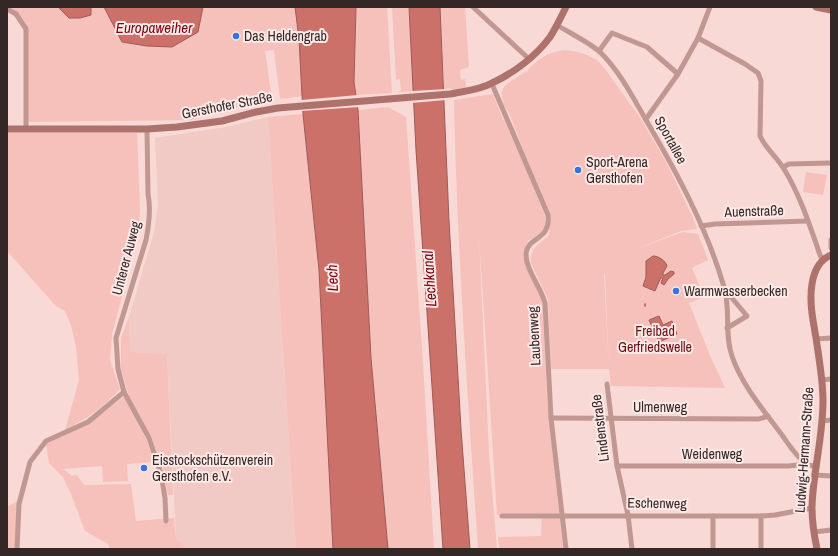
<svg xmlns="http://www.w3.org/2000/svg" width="838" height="556" font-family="'Archivo Narrow',sans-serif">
<rect width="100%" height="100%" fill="#f8d9d5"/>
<path fill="#f1cac6" d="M268,117L296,549H188L176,539L167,354L130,352L129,317L154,232L158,204L155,138L226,127Z"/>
<g fill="#f6c0bb" fill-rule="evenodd">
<path d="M7,7H58L69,18L91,15V7H104L122,42L147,46L172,47L198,32L203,7H295L299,39L303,96L280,99L274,50L265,51L272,100L232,108L192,120L27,122V30Z"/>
<path d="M356,7H387L392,93L356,95L354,82Z"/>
<path d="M392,7H409L414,91L399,92V91H401L400,79L396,80Z"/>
<path d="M440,7H465L469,67L460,70L461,80L465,79L466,87L453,90L450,88L444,89Z"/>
<path d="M565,50L578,52L587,55L597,60L605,69L641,119L667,164L694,220L697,229L681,231L636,249L683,232L698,234L708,260L692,268L704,297L689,303L711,358L725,388L611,386L609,369H551L548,299L531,263C529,248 540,244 549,235L550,224L509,112C506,109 504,106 503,101C497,84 515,80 525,72L526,73C535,60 550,51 565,50ZM605,274L609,369L604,275Z"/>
<path d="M493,94L503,120H504L524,163L545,216V227L540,233L528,241L523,252V257L541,298L543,308L547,401L563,549H499L498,537L541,536L542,514L497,515L479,236L489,453L497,549H478C468,400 457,250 454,100Z"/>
<path d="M388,107L406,117L423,363L434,549H388L371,358L358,110Z"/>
<path d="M303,114L319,270L333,549H296L268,117Z"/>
<path d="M7,133H137L140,210L139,226L132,259L112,334L110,360L120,389C102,408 88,418 65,430L79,380L76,347L71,325L65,311L56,306L7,251Z"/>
<path d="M806,172L827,175L823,195L803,192Z"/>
<path d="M129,317L130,352L167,354L173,495H168L164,474L152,439L129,396L121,370V338Z"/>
<path d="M125,396L146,439L154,462L127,464L128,481L103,482L102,466L63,469L72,476L77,475L84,485L131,484L136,521L174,518L176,539L188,549H110L108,544L85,531L71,494L63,477L49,463L46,444L89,423Z"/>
<path d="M17,501L15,549H7V507Z"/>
</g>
<g fill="#cc716a" stroke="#9e5b56">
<path d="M58,7H91V15L80,18H69Z"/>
<path d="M104,7H203L198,32L172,47L147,46L122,42Z"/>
<path d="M295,7H356L354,82L358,110L371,358L388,549H333L319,270L303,114L299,39Z"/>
<path d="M409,7H440L449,221L461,429L470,549H443L416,150Z"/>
<path d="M653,256C658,256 665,260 667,266L663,273V275H665L671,271L674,272V274L668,279L664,285L661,283L662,280H663L661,277L655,291L643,286L646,277V261Z"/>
<path d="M659,316L663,325L672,321L677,334L659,342L649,320Z"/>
</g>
<g fill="#f8d9d5">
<path d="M446,89V100L412,103V91Z"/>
<path d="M358,95L360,107L301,111V100Z"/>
</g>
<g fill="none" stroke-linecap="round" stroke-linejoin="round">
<path stroke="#9e5b56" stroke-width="1.5" d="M645,304V306"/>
<g stroke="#c19792" stroke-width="5">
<path d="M473,7L529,59"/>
<path d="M710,7L698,38L745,64L758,73L761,81L760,136C766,149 777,157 784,169C800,195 810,226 820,255L823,260"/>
<path d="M7,9L16,14L26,29V129"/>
<path d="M557,25C568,32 592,44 601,53C620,72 632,96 646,120C677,173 707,228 724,287C731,309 724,334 732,356C741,384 765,412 782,435C789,445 796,456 805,463C808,465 813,466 817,467"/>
<path d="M599,51L612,33L647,47L678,74"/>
<path d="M492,84L548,215C551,241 528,236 526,253C525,269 541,287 545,303L551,418L566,549"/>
<path d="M646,119L678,74L698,38"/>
<path d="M147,129L148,194C151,209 149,225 146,240L116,338L118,369L124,392L149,438L161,474L165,498L166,521"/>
<path d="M783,167L789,164L831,163"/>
<path d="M701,226L715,224L808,221"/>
<path d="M831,240V248"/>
<path d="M726,294L731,297L747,316L727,328"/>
<path d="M816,339L831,338"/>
<path d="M822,380L831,379"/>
<path d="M607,384L617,466L628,515L632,549"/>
<path d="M551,418L759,419L768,416"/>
<path d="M822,421L831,420"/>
<path d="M617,466H788L807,464"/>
<path d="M815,475L831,476"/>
<path d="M502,516H761L775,515L812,508"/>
<path d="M713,516V549"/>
<path d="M761,516V549"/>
<path d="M814,532L831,530"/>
<path d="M17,549L19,504L30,462L46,441L88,422L124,392"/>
</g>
<g stroke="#ae726c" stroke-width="7">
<path d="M816,7L831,10"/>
<path d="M7,129H147L177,127L222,121L256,112L278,108L450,94C464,91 480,90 492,83C514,73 536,56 550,37C556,28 561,17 566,7"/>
<path d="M817,549C814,535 812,521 812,507C813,472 823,437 823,401C823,380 819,359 816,338C813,320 809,302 812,284C814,271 819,260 831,255"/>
</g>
</g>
<g fill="#3573e2" stroke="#fde9e7" stroke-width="1.5">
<circle cx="236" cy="36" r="4"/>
<circle cx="578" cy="170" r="4"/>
<circle cx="676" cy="291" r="4"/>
<circle cx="144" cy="468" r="4"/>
</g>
<g text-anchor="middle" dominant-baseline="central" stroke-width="4" stroke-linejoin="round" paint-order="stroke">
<g font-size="14" fill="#342827" stroke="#fde9e7" text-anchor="start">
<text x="244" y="36">Das Heldengrab</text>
<text x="586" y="162">Sport-Arena<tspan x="586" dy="16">Gersthofen</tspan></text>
<text x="684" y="291">Warmwasserbecken</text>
<text x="152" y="460">Eisstockschützenverein<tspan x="152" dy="16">Gersthofen e.V.</tspan></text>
</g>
<g font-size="14" fill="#342827" stroke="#fde9e7">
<text transform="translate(227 105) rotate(-11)">Gersthofer Straße</text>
<text transform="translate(671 140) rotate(61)">Sportallee</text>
<text transform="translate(754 211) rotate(-2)">Auenstraße</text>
<text transform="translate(126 258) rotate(-75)">Unterer Auweg</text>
<text transform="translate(534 336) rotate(-93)">Laubenweg</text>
<text x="660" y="407">Ulmenweg</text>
<text transform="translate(600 428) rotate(-97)">Lindenstraße</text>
<text transform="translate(804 450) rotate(-86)">Ludwig-Hermann-Straße</text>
<text x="712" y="454">Weidenweg</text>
<text transform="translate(657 503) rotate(1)">Eschenweg</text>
</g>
<g font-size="14" fill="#641013" stroke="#fde9e7">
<text x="655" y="331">Freibad<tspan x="655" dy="16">Gerfriedswelle</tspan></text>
</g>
<g font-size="15" font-style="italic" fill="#7a0511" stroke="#fde9e7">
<text x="154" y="27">Europaweiher</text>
<text transform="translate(332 278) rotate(-92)">Lech</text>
<text transform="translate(429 279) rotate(-94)">Lechkanal</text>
</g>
</g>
<rect width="838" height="556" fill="none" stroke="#342827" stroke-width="16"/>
</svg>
